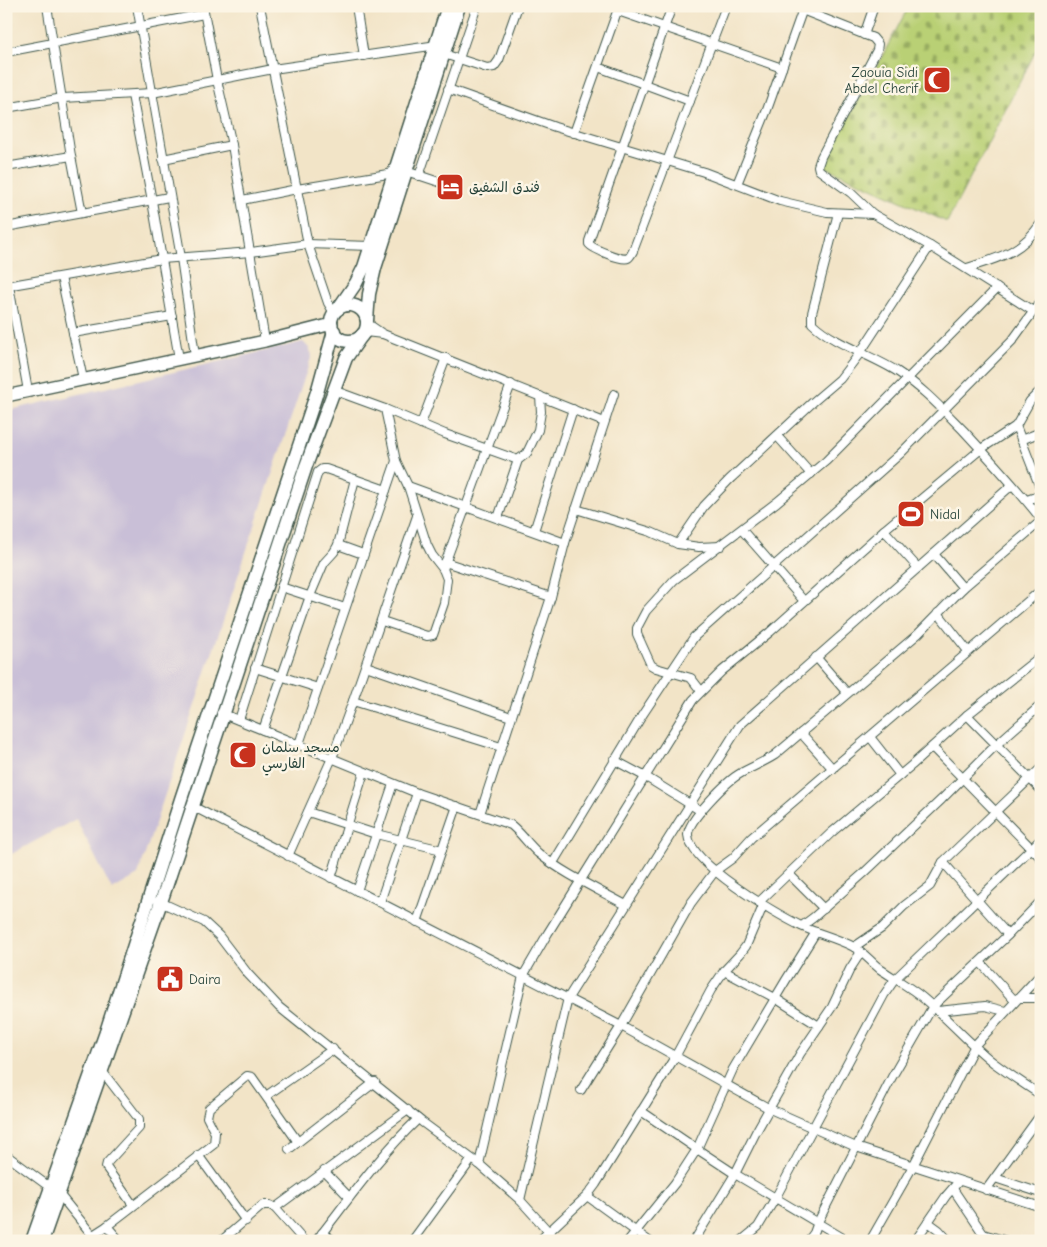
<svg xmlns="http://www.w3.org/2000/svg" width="1047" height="1247" font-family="'Comic Neue','Playpen Sans Arabic',sans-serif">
<defs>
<pattern id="cemetery-stones" width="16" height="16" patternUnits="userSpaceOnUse" patternTransform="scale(1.25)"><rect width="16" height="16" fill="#b9d074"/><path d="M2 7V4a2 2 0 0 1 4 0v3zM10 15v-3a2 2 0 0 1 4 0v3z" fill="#96aa60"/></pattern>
</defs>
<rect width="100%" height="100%" fill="#fcf5e5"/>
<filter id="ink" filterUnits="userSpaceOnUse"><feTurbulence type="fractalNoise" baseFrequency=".02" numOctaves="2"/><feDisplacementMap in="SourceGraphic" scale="10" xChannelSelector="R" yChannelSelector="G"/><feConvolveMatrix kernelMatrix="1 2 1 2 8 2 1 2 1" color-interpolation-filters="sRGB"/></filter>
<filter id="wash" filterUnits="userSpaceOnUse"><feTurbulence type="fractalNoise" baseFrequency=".0096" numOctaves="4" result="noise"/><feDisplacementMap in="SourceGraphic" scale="20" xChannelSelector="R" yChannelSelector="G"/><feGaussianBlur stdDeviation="1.12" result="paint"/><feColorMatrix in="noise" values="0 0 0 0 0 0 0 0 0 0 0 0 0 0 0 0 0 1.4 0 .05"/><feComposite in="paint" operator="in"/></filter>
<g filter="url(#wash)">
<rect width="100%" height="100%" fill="#f2e4c7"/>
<path fill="#c9bfd7" d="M303,342L309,348L312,355L138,875L112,890L76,819L6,857V411Z"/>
<path fill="url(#cemetery-stones)" stroke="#6c8654" d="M909,6H1041V41L947,222L823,166Z"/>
</g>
<g filter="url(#ink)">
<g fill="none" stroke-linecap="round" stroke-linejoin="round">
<defs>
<g id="street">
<path d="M47,6L71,156L82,213"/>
<path d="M137,6L181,258L195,355"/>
<path d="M203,6L217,80L232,145L265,341"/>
<path d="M260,6L308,244L328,303L334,313"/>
<path d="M356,6L364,56"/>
<path d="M672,6L589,241V244C593,249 622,261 628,258C630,257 632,253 633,251L726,6"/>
<path d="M792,6L873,38L878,44L877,50L821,157L818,166L819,170L851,193L873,214L930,246"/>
<path d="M618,11L782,68"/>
<path d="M864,35L874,6"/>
<path d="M6,52L204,14"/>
<path d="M444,54L487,68L494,67L499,60L518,6"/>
<path d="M598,67L690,101"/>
<path d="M448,89L555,127L704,172L780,201L827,212L873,214"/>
<path d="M132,95L152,201L179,359"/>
<path d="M6,108L63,98L152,93L273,69L437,45"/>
<path d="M574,133L619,6"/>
<path d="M163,159L232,145"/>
<path d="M6,167L71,156"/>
<path d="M419,176L477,6"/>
<path d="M737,184L767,110L804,6"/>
<path d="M242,200L297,189L406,171L448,185"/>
<path d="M838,213L812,313V323C835,345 872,355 898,372C923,388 942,409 963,430C990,459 1017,488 1041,519"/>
<path d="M6,227L169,197"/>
<path d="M967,268C998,258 1021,253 1041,223"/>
<path d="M61,277L83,379"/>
<path d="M6,286L162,259L251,252L308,244L371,246"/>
<path d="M9,286L28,391"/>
<path d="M365,332L383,334L367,323"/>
<path d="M73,333L172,316"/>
<path d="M383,334L604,422"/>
<path d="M333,390L385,409L396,461L408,486L427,545L432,555L443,569L447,579L444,603L433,635L427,636L382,621"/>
<path d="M385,409L445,434L518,460"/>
<path d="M421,424L446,358"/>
<path d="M1016,426L1041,490"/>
<path d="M777,436L811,474"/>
<path d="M1021,440L1041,432"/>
<path d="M408,486L565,543"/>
<path d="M1027,500L1041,495"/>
<path d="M576,509L651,532L678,544L704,506L729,480L813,402L840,379L860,353L930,246L1033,311"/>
<path d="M498,518L518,460L527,453L538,430L541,412L540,396"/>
<path d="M1041,521L963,588L918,634L775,755C764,762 752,767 741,773C728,780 687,821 688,835C690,864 776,914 801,926C818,934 837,938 854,947C863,952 871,962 880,969C892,977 906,985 918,994C945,1015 967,1042 994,1063C1009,1074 1025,1085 1041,1095"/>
<path d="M742,530L804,601"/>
<path d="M884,530L918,568"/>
<path d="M534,531L573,409"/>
<path d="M678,544L699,547L721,546"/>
<path d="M338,545L363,554"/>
<path d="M934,554L963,588"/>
<path d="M445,562L551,597"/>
<path d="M443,569L511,384"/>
<path d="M281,587L345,608"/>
<path d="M938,613L968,651"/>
<path d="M816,657L847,693"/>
<path d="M366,666L511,717"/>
<path d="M255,668L318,688"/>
<path d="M701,691L691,678L656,668L651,665L637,634V628L646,611L674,580L777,502L826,461L997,288"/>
<path d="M353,701L501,747"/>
<path d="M221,713L417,793L511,825C521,833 528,844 538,853C564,874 597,889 626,905"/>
<path d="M967,715L1041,656"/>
<path d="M239,720L318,472L322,469H326L386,490"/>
<path d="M263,730L310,596L324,563L334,552L338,545L355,479"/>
<path d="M801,733L833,769"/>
<path d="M870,737L900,775"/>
<path d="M299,744L396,461"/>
<path d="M932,747L1041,858"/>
<path d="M614,760L646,777L701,811"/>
<path d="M192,806L621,1026L770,1109L856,1147L1041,1207"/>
<path d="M308,812L376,834L442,850"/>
<path d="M480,814L551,597L565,543L614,394"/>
<path d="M288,856L332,758L353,701L417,516"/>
<path d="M943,862L1008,935"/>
<path d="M553,863L643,714L694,637L901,453L1012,341L1041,301"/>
<path d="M789,874L824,909"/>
<path d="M331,878L364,772"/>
<path d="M357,891L393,784"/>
<path d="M158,901L204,922L219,936L248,974L279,1007L422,1122L479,1164L520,1200L549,1232"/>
<path d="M380,902L417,793"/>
<path d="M759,902L831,833L912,765L967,715L1041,790"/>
<path d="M417,922L457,806"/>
<path d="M802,926L814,917L864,873L942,799L996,745L1041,705"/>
<path d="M816,932L786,980L733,1069L697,1149L735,1174L848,1241"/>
<path d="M854,947L882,928L904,906L930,886L943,862L1041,768"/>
<path d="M980,962L1015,1001"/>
<path d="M724,971L775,998L819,1026"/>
<path d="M1018,998H1041"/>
<path d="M938,1011L985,1006L1005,1011"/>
<path d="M102,1071L139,1119V1128L107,1163L106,1167L133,1205"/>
<path d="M581,1090L621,1026L691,903L715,871L733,858L751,838L1041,590"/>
<path d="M266,1096L333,1049"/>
<path d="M289,1149L375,1082"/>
<path d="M6,1155L59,1194L97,1241"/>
<path d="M198,1155L246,1221"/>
<path d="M479,1164L523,976L548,933L693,700L722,671L770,632L884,530L981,449L1016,426L1030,401L1041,390"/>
<path d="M324,1171L349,1197"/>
<path d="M995,1178L1041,1193"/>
<path d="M953,1189L988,1241"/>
<path d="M986,1190L1041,1114"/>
<path d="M587,1196L649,1241"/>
<path d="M520,1200L568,998L740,725L1012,485"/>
<path d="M928,1222L939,1230L949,1241"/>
<path d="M107,1226L214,1144L215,1133L207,1117L209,1108L247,1076L252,1077L298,1142"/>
<path d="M322,1233L334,1241"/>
<path d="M983,1234L1007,1241"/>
<path d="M93,1235L107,1226L120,1241"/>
<path d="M221,1241L263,1205H270L275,1208"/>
<path d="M304,1241L275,1208L408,1110"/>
<path d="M316,1241C349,1199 379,1156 418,1119"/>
<path d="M412,1241L472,1159"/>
<path d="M539,1241L587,1196L596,1184L675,1057L711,990L724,971L740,954L746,946L763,906"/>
<path d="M628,1241L675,1183L697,1149L641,1111"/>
<path d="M694,1241L735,1174L756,1132L800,1054L832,1007L850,969L861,952"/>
<path d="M741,1241L758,1227L776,1197L884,995L895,979L1041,839"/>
<path d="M808,1241L814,1233L818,1222L892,1077L933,1006L1008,935L1041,901"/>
<path d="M870,1241L913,1166L975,1045L1041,974"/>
<path d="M915,1241L946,1196L959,1181"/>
</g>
<path id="secondary" d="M6,396L265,341L332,324"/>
<g id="primary">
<circle cx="349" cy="323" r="18"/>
<path d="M338,309L356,283L364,267L448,6"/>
<path d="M367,320L369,294L375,268L459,6"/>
<path d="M32,1241L106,1032L181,799L318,389L334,331"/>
<path d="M42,1241L161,902L306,466L346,358L362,335"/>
</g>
</defs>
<use href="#street" stroke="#3f564a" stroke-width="10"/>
<use href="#secondary" stroke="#3f564a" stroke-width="14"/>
<use href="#primary" stroke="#3f564a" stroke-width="15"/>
<use href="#street" stroke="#fff" stroke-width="8"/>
<use href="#secondary" stroke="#fff" stroke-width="11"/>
<use href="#primary" stroke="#fff" stroke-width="12"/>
</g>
</g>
<defs>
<symbol id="mosque-square" viewBox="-11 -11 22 22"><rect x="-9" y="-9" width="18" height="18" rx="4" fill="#c8321e" stroke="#fcf5e5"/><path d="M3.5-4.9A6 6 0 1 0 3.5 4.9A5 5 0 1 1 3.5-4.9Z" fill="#fff"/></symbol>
<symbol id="hotel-square" viewBox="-11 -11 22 22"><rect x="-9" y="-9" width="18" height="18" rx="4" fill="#c8321e" stroke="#fcf5e5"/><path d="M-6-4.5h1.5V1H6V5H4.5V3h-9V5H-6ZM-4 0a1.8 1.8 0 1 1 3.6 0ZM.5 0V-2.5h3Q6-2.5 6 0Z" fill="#fff"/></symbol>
<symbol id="stadium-square" viewBox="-11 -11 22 22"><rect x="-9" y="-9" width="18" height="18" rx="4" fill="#c8321e" stroke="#fcf5e5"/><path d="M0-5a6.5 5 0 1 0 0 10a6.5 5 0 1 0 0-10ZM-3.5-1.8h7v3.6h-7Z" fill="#fff"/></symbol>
<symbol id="civic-square" viewBox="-11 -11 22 22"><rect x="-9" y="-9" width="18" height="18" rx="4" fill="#c8321e" stroke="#fcf5e5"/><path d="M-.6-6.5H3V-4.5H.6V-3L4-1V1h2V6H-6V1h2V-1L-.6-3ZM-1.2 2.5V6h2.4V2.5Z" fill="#fff"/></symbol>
</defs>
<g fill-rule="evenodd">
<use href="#mosque-square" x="921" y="64" width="32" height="32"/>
<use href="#hotel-square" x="434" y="171" width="32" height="32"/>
<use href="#stadium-square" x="895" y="498" width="32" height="32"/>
<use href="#mosque-square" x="227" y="739" width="32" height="32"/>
<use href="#civic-square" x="154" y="963" width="32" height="32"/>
</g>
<g text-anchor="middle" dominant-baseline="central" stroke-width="5" stroke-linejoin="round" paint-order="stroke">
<g font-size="14" fill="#1f3d34" stroke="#fcf5e5" text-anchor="start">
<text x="918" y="72" text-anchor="end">Zaouia Sidi<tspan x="918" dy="16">Abdel Cherif</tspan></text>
<text x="469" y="187">فندق الشفيق</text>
<text x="930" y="514">Nidal</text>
<text x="262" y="747">مسجد سلمان<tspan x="262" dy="16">الفارسي</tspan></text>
<text x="189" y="979">Daira</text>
</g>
</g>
<rect width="1047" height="1247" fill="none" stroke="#fcf5e5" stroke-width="25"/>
</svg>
